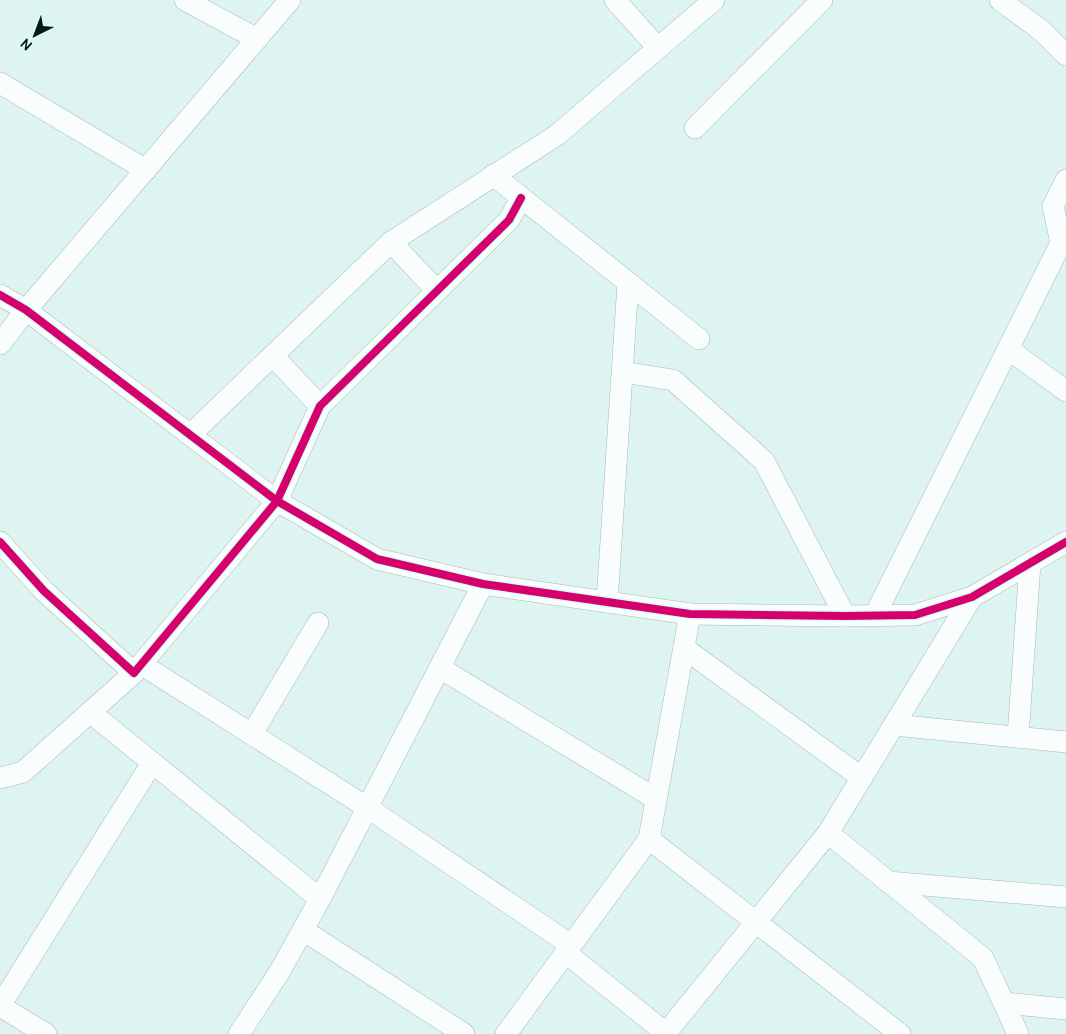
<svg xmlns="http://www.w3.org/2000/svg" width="1066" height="1034" font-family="Cabin,sans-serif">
<rect width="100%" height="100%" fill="#ddf4f1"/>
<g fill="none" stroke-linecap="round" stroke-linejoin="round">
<defs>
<g id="minor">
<path d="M185,0L257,39"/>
<path d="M615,0L658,48"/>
<path d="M1000,0L1042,31L1066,55"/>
<path d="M0,83L146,170"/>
<path d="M695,128L822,0"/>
<path d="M493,175L699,339"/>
<path d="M391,242L437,291"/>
<path d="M0,295L26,310L277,501L377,559L483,584L690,614L845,616L915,615L972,597L1066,542"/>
<path d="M0,344L26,310L290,0"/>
<path d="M1008,349L1066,391"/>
<path d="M273,356L320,406"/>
<path d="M623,372L673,380L764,461L845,616"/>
<path d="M190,435L391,242L557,135L714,0"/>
<path d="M0,542L44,591L134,673L277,501L320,406L509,220L521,198"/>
<path d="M607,602L628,283"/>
<path d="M875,615L1061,243L1053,206L1066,180"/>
<path d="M684,648L862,778"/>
<path d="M141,664L368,808L571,945"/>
<path d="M440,668L656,799"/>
<path d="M90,712L320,899"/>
<path d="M894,725L1066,742"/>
<path d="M252,734L318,623"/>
<path d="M1018,737L1030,564"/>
<path d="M0,778L23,772L134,673"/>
<path d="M828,833L983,958L1018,1034"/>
<path d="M649,839L900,1034"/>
<path d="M888,882L1066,897"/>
<path d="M303,930L464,1034"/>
<path d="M566,953L667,1034"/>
<path d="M1004,1003L1066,1009"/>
<path d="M0,1006L152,763"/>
<path d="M0,1006L46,1034"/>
<path d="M666,1033L828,833L972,597"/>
<path d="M239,1034L280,971L320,899L483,584"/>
<path d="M506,1034L649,839L690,614"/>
</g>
</defs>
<use href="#minor" stroke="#a8bab7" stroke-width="22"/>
<use href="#minor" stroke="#fafdfd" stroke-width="21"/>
<defs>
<g id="cycleway">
<path d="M0,295L26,310L277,501L377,559L483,584L690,614L845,616L915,615L972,597L1066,542"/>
<path d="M0,542L44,591L134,673L277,501L320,406L509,220L521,198"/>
</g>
</defs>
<use href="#cycleway" stroke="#d4fdf7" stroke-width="11"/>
<use href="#cycleway" stroke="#d6006c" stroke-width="8"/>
</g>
<g transform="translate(35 35) rotate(222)" stroke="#d4fdf7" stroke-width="4" paint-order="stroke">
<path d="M0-4L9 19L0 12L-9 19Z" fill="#081716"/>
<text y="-8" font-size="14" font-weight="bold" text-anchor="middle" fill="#081716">N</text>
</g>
</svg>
